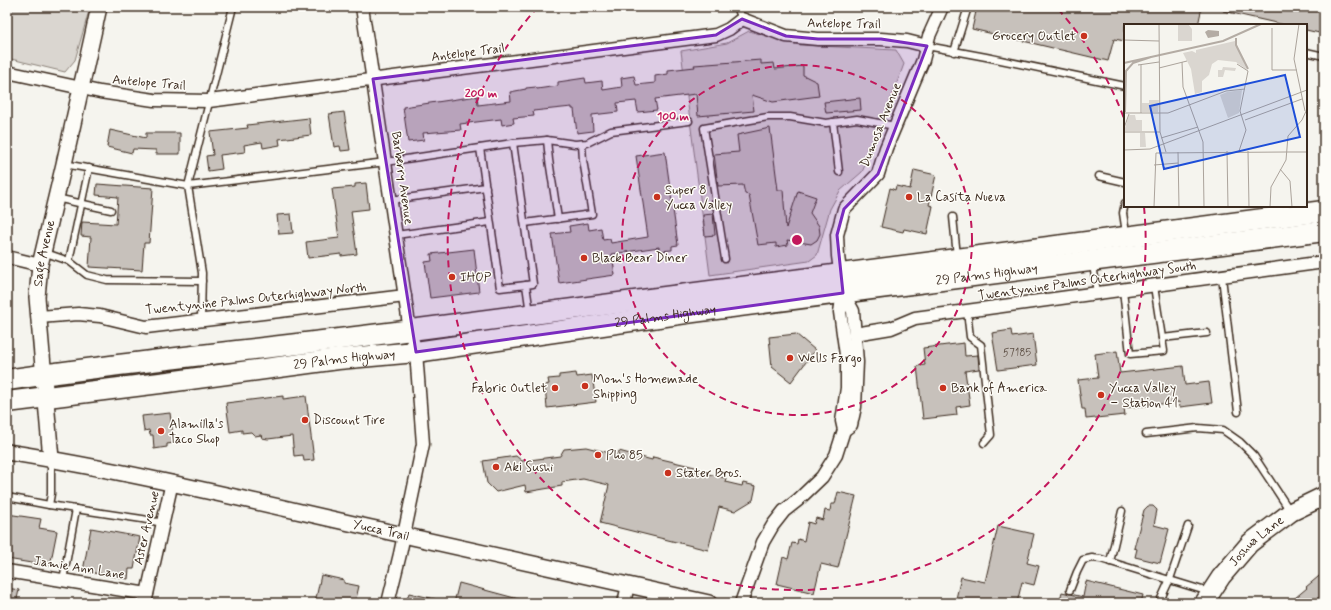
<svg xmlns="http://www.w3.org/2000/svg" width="1331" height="610" font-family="Mynerve,sans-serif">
<rect width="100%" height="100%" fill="#f5f4ee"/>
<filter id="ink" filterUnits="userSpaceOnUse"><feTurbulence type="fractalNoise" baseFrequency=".025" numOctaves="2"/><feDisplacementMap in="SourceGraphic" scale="8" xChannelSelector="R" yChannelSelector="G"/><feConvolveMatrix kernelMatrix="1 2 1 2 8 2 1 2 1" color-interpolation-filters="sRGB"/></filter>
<g filter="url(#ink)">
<g fill="#dad6d0" stroke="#8a8077">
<path d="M7,7H90L75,60L65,72L7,58Z"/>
<path d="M749,31L799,45L896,50L904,64L876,140L862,172L840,191L830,209L817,255L809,261L710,275L681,51L727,43Z"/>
</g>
<g fill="#c7c1bb" stroke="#3b2a1e">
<path d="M977,7H1202L1198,25H1125V41L1114,39L1108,61L972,29Z"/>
<path d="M1224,7H1324V34L1306,30V25H1285L1223,11Z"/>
<path d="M761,60V64L774,63L775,69L803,66V75L817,82L819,96L773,102L752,95L754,111L698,116L696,94L655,99L657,110L638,112L636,101L617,103L618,112L592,115L593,131L577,133L574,109H572V107L533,111L534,116L513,118L514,123L502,125L501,119L460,124L461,130L423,133L424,140L408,142L403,107L477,96L478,105L511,101L510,92L526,89V88L536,87L537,89L558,86V82L585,78L586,83L602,81L603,90L622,87L621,78L634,76L636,85L655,83V76L668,74V70L695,67L694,65Z"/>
<path d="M860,98L861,110L826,113L824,102Z"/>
<path d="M344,112L350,150L341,151L340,146L334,147L329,114Z"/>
<path d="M309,118L311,135L279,139L280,145L263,148L262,142L244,145L245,152L220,155L222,169L208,171L206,156L213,155L210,132L248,128L247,125Z"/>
<path d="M770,128L778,190H783L786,228L798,191L816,197L810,213L819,226L820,234L817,240L811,244L787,240L788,245L776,247V243L758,245L749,195L745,194L743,185L718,186L714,154L739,152L737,135Z"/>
<path d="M110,130L146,138V133H180V154H156V150L133,149L132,153L107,147Z"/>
<path d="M665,152L678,245L672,246V250L659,251V247L612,254L615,275L559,283L552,234L570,232L569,226L588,223L589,230L601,228L603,240L610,239L611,243L648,237L636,156Z"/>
<path d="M914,170L936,175L929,205L933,206L927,234L904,229L903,232L881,227L890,188L895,190L896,186L910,189Z"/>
<path d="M366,183L369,209L351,211L357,254L341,256V254L308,258L306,242L339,238L332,189L355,187V184Z"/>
<path d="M97,184L153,188L149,243H144L142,270L89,267L91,237L81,236L82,222L116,224L118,197L96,195Z"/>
<path d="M291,214L293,233L279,234L277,215Z"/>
<path d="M713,214L715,235L705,236L703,215Z"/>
<path d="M474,249L479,292L430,298L425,262L432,261L431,254Z"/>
<path d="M1011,330L1012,337L1033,334L1037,365L998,370L992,333Z"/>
<path d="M796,334L815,350L791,382L772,367L769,337Z"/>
<path d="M964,343L965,356L978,355L979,369L965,371L970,405L956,407L957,415L923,419L917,366L925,365L923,348Z"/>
<path d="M1117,351L1120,373L1183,366L1185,385L1209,382L1212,403L1180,407L1179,402L1124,408L1125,415L1086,419L1085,409H1082L1078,380L1098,378L1095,354Z"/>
<path d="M576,373L577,377L592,375L596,402L547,408L545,385L549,384L548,379L559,378V375Z"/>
<path d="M283,396V399L306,396L314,460L304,461L303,455L294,456L292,436L268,439L262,438L261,435L255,436L251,432L242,433V430L230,432L226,403Z"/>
<path d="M170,413L174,443L167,444V447L154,449L153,435H150L149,430L144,431L142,416Z"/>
<path d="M586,447L618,455L619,451L652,460L653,457L695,467L694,471L726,478L725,482L742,486L743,483L756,486L753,500L735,511L719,507L708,550L600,523L609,485L583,479L562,482V486L526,492L525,485L496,492L487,483L483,461L516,456L522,461L560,456L564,449Z"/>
<path d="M838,492L856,496L838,568L821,564L814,593L777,584L783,557L788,559L792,543L797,544L798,539L804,541L808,522L814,524L816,518L823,520L825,510L830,511L831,504H835Z"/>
<path d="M1148,506H1153L1157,510L1154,525L1169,529L1160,563L1135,557L1137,549L1134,548L1144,510Z"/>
<path d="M7,514L41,519L39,528L57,531L50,566L7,559Z"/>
<path d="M998,526L1034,534L1027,563L1039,566L1034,585L1022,582L1017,603H955L961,577L985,582Z"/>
<path d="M91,528L140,537L134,569H129L128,579L83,571Z"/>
<path d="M1324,572V603H1289L1307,588L1306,587Z"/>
<path d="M321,575L344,580V583L359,586L355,603H315Z"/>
<path d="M1086,581L1143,595L1141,603H1059L1062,592L1083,597Z"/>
<path d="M459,583L522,600V603H454Z"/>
<path d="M7,588L19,590L16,603H7Z"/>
<path d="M409,593L435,599V603H406Z"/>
</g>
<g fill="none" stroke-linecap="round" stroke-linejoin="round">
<defs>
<g id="service">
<path d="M737,7L742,19"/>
<path d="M927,46L986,57L1125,86"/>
<path d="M954,52L968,7"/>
<path d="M1306,52L1324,56"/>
<path d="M833,122L839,172"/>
<path d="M547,140L549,160L558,219"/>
<path d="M513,143L533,284L526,285L530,313"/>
<path d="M480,148L500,288L526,285"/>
<path d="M64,164L188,186L386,162L513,143L547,140L575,144L587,143L611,131L689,121"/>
<path d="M1099,176L1125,182"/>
<path d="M56,198L111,210"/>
<path d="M391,200L486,187"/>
<path d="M1125,203L1123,213L1126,233"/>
<path d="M953,217L957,256"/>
<path d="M525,223L592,214L583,160L582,144"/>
<path d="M396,235L490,222"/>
<path d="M43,252L69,261L87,275L107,280L202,281"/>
<path d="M725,259L704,128L768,117H790L826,123L857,119L895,126"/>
<path d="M69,261L89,168"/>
<path d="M1093,263L1097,294"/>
<path d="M1222,277L1238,412"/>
<path d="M1123,290L1130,354L1164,351L1154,286"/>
<path d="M967,311L970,337L981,345L991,435L984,443"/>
<path d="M201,320L202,273L188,186L233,7"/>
<path d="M1162,338L1207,333"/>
<path d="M1146,434L1198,428L1223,430L1240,442L1254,456L1290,511"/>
<path d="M7,497L49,505L51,494V459"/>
<path d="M49,505L142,519L163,523"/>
<path d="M1110,562L1122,511"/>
<path d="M63,580L76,509"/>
<path d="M1070,590L1077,572L1083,560L1092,558L1101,559L1209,592"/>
<path d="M1159,603L1170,579L1188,526"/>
</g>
<g id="minor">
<path d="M362,7L410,331L416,352L423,444L400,554L388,603"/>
<path d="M7,72L100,92L154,100L209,101L716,35L729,29L742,19L786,36L818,39H881L907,41L927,46"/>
<path d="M7,257L40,265"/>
<path d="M843,293L853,311L857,362L855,407L851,425L844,430"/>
<path d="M39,317L78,314L100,316L146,327L405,296"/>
<path d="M855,334L891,328L915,318L1324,262"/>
<path d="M7,571L147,594"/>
<path d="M145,603L172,482"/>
<path d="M624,603L628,585"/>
<path d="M741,603L763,542L773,525L784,511L798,500L822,477L836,455L844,430L842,421L847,388V362L840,312L843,293L838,256L837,235L844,209L878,174L886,148L923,60L929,36L942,7"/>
</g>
<g id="tertiary">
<path id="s1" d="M7,452C134,472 259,503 385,531C493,556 601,578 709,603"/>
<path id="s2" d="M51,459L37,297L40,265L64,164L99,7"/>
</g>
<g id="secondary">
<path id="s3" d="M1204,603L1221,577L1250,543L1291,512L1324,496"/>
</g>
<g id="primary">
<path d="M7,380C141,360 276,348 411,330C715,291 1019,248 1324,211"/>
<path id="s4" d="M7,402L168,382L338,359L416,352L693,312L1324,231"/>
</g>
</defs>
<use href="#service" stroke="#3b2a1e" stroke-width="9"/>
<use href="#minor" stroke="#3b2a1e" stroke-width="15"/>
<use href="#tertiary" stroke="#3b2a1e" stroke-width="18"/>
<use href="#secondary" stroke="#3b2a1e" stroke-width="21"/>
<use href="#primary" stroke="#3b2a1e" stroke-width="23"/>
<use href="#service" stroke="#fdfcf7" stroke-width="6"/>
<use href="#minor" stroke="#fdfcf7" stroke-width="12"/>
<use href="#tertiary" stroke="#fdfcf7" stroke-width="15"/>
<use href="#secondary" stroke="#fdfcf7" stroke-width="18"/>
<use href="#primary" stroke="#fdfcf7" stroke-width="20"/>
</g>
</g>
<path fill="#7b2cbf" fill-opacity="0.2" stroke="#7b2cbf" stroke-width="3" stroke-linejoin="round" d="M742,19L786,36L818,39H881L927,46L878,174L844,209L837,235L843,293L416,352L373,79L716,35Z"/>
<g fill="none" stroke="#c2185b" stroke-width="2" stroke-dasharray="7 5">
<circle cx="797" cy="240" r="175"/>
<path d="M1058 9A349 349 0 0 1 1125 121M1144 207A349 349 0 1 1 536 9"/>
</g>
<g fill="#c8321e" stroke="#fdfcf7" stroke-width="1.5">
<circle cx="1084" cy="36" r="4"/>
<circle cx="657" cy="197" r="4"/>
<circle cx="909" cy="197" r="4"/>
<circle cx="584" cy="258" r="4"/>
<circle cx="452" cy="277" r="4"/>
<circle cx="790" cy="358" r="4"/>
<circle cx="585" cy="386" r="4"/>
<circle cx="555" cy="388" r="4"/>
<circle cx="943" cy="388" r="4"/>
<circle cx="1101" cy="395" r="4"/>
<circle cx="305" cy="420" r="4"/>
<circle cx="161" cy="431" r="4"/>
<circle cx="598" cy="455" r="4"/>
<circle cx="496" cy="467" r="4"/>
<circle cx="668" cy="473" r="4"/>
</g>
<g text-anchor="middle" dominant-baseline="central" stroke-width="3" stroke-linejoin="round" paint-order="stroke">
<g font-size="11" fill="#5e5045">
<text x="1017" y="353">57185</text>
</g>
<g font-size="13" fill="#3b2a1e" stroke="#fdfcf7">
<text transform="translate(844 24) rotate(1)">Antelope Trail</text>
<text transform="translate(468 53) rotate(-7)">Antelope Trail</text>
<text transform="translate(149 83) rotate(5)">Antelope Trail</text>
<text transform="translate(881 125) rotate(-68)">Dumosa Avenue</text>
<text transform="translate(402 178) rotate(82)">Barberry Avenue</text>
<text stroke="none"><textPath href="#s2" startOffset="207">Sage Avenue</textPath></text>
<text stroke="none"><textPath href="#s4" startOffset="988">29 Palms Highway</textPath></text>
<text transform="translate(1087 281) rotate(-8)">Twentynine Palms Outerhighway South</text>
<text transform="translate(256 299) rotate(-6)">Twentynine Palms Outerhighway North</text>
<text stroke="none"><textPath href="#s4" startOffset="664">29 Palms Highway</textPath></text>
<text stroke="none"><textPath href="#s4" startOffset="340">29 Palms Highway</textPath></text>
<text transform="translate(147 528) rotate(-77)">Aster Avenue</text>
<text stroke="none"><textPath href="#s1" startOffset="382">Yucca Trail</textPath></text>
<text stroke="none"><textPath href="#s3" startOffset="82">Joshua Lane</textPath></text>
<text transform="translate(79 568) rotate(9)">Jamie Ann Lane</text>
</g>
<g font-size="13" fill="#3b2a1e" stroke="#fdfcf7" text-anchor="start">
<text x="1076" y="36" text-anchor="end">Grocery Outlet</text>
<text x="665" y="190">Super 8<tspan x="665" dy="15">Yucca Valley</tspan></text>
<text x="917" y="197">La Casita Nueva</text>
<text x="592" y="258">Black Bear Diner</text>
<text x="460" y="277">IHOP</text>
<text x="798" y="358">Wells Fargo</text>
<text x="593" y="379">Mom's Homemade<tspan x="593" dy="15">Shipping</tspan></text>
<text x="547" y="388" text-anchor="end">Fabric Outlet</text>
<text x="951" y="388">Bank of America</text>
<text x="1109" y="388">Yucca Valley<tspan x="1109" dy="15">– Station 41</tspan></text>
<text x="313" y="420">Discount Tire</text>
<text x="169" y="424">Alamilla's<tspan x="169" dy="15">Taco Shop</tspan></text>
<text x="606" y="455">Pho 85</text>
<text x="504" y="467">Aki Sushi</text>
<text x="676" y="473">Stater Bros.</text>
</g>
</g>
<g transform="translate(1124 24)">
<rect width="183" height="183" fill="#f5f4ee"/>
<path d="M54,0H64L68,5V17H54ZM111,17L123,46L112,38L94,36L88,40L85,51L78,57V68L71,70L67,45L59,29L68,27L72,29V26ZM99,43L112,44L111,47L101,46L99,53H94V46H98ZM118,66L115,89L104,94L96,71L103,68ZM25,76H35L34,88H18V79H25ZM5,91H11L12,96H18V107H0ZM16,109H21L22,123H16Z" fill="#dad6d0"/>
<path d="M84,6L95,7V12L84,14L81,8Z" fill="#b4aca4"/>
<path fill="none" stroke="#b4aca4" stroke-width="2" d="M112,14V21L124,45M0,39L99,17L137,0M1,88L2,47L9,39L27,33"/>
<path fill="none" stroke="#aba39b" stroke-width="1" d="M35,0L36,108L42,128M175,0L170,35L181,87M148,4V46H173M0,16L35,17M58,38L59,63L79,118L80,183M113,40L124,47L116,87L122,106M14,41L35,38M17,41V89M35,44L63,37M0,89H44L102,67L121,65M121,96L178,75M0,104L5,90M0,108H36M37,114L74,103M0,126L26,125L183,66M103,127L104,183M115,127L122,106M124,127L125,183M54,128L55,183M162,128H183M30,141L54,139M156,145L166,157L168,183M30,183L32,129L162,128M146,183L147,163L162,136L164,112L178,96L183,85"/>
<path fill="#1d4ed8" fill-opacity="0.15" stroke="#1d4ed8" stroke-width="2" d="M161,51L176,113L40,145L26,82Z"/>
<rect width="183" height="183" fill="none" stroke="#3b2a1e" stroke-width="2"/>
</g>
<circle cx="797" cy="240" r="6" fill="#c2185b" stroke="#fdfcf7" stroke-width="2"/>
<g font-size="12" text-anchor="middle" font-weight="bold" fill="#c2185b" stroke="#fdfcf7" stroke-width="3" stroke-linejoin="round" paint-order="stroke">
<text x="481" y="97">200 m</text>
<text x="673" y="120">100 m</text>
</g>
<rect width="1331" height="610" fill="none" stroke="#fdfcf7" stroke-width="24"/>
<rect x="12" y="12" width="1307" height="586" fill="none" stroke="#3b2a1e" stroke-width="1.5" filter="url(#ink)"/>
</svg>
